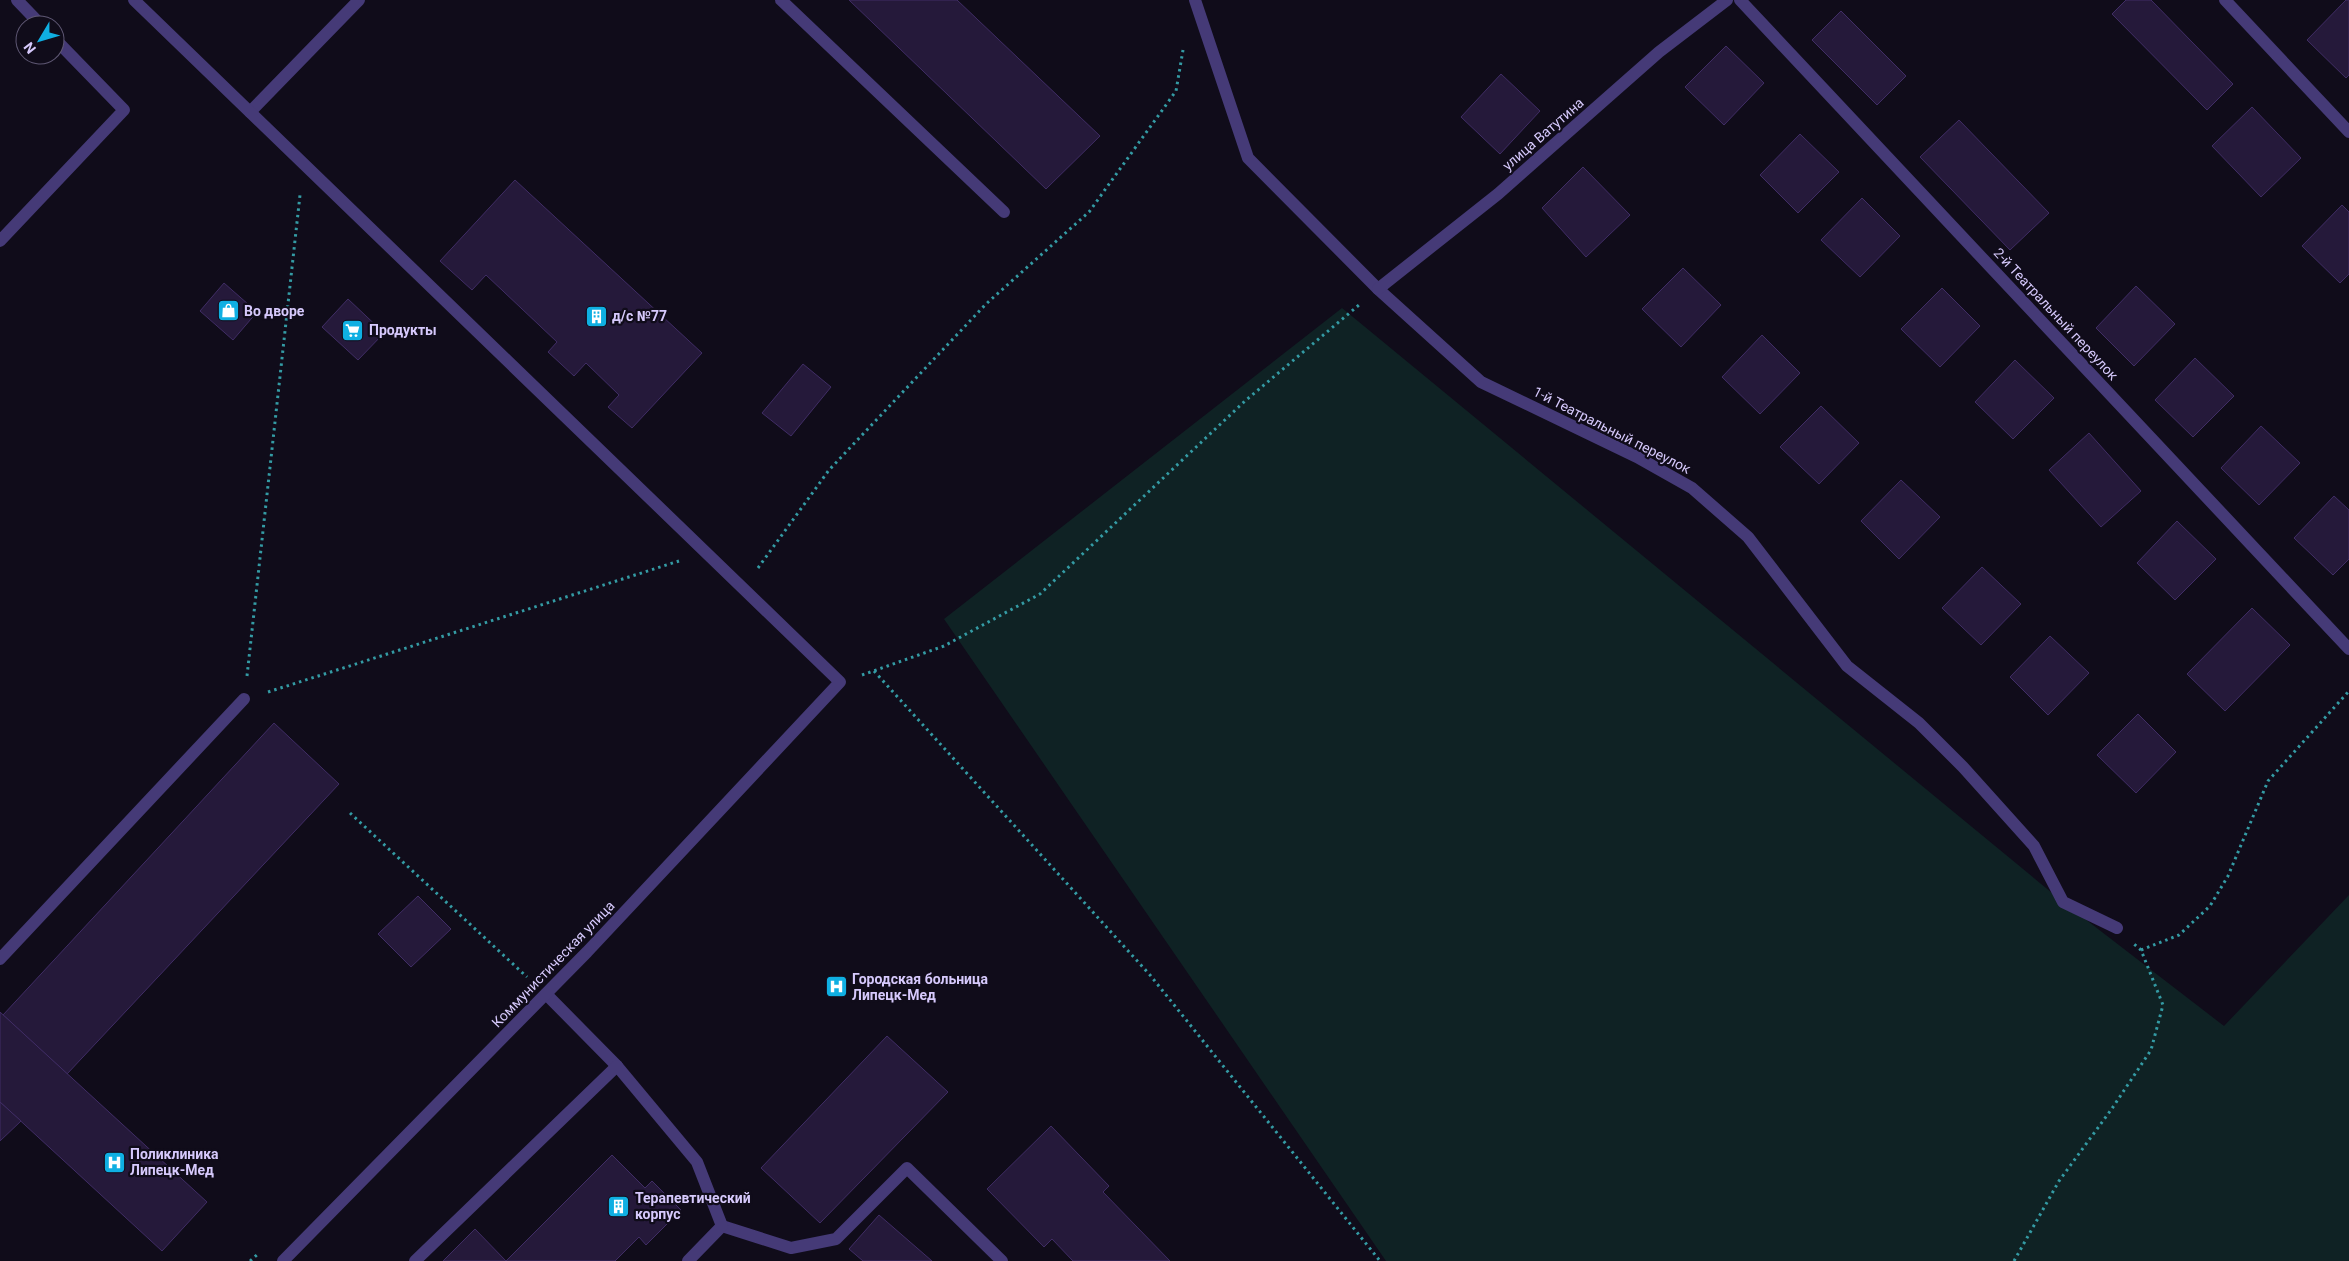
<svg xmlns="http://www.w3.org/2000/svg" width="2349" height="1261" font-family="Roboto,sans-serif">
<rect width="100%" height="100%" fill="#100c1a"/>
<path fill="#0f2224" d="M1342,308L2063,902L2224,1026L2349,895V1261H1386L944,619Z"/>
<g fill="#25193a" stroke="#402d65">
<path d="M849,0H957L1100,136L1046,189Z"/>
<path d="M2126,0H2151L2233,84L2207,110L2112,14Z"/>
<path d="M2346,0H2349V75L2346,78L2307,40Z"/>
<path d="M1841,11L1906,76L1877,105L1812,40Z"/>
<path d="M1726,46L1764,83L1724,125L1685,87Z"/>
<path d="M1501,74L1540,111L1500,154L1461,117Z"/>
<path d="M2252,107L2301,158L2261,197L2212,146Z"/>
<path d="M1959,120L2049,213L2010,250L1920,157Z"/>
<path d="M1800,134L1839,172L1798,213L1760,175Z"/>
<path d="M1583,167L1630,215L1586,257L1542,208Z"/>
<path d="M515,180L702,353L632,428L608,407L619,395L586,363L574,376L548,352L557,342L486,275L472,290L440,261Z"/>
<path d="M1862,198L1900,236L1860,277L1821,240Z"/>
<path d="M2342,205L2349,212V274L2340,283L2302,246Z"/>
<path d="M1683,268L1721,305L1681,347L1642,309Z"/>
<path d="M224,283L257,312L233,340L200,311Z"/>
<path d="M2136,286L2175,324L2134,366L2096,328Z"/>
<path d="M1942,288L1980,326L1940,367L1901,329Z"/>
<path d="M348,299L384,333L358,360L322,327Z"/>
<path d="M1762,335L1800,373L1760,414L1722,377Z"/>
<path d="M2195,358L2234,396L2193,437L2155,400Z"/>
<path d="M2015,360L2054,398L2013,439L1975,402Z"/>
<path d="M803,364L831,387L791,436L762,413Z"/>
<path d="M1821,406L1859,443L1819,484L1780,447Z"/>
<path d="M2261,426L2300,463L2259,505L2221,468Z"/>
<path d="M2089,433L2141,491L2101,527L2049,470Z"/>
<path d="M1901,480L1940,517L1899,559L1861,521Z"/>
<path d="M2334,496L2349,510V559L2333,575L2294,538Z"/>
<path d="M2177,521L2216,559L2175,600L2137,563Z"/>
<path d="M1982,567L2021,604L1981,645L1942,608Z"/>
<path d="M2252,608L2290,645L2225,711L2187,674Z"/>
<path d="M2050,636L2089,673L2048,715L2010,677Z"/>
<path d="M2138,714L2176,752L2136,793L2097,755Z"/>
<path d="M274,723L339,784L67,1074L3,1015Z"/>
<path d="M418,896L451,929L411,967L378,934Z"/>
<path d="M0,1012L207,1202L162,1251L0,1102Z"/>
<path d="M887,1036L948,1092L820,1223L761,1168Z"/>
<path d="M0,1102L21,1121L0,1141Z"/>
<path d="M1051,1126L1109,1186L1103,1192L1170,1261H1073L1052,1239L1044,1247L987,1189Z"/>
<path d="M612,1155L645,1188L652,1181L681,1210L646,1245L639,1237L615,1261H443L475,1229L506,1261Z"/>
<path d="M879,1215L932,1261H863L849,1249Z"/>
</g>
<g fill="none" stroke-linecap="round" stroke-linejoin="round">
<g stroke="#349ba4" stroke-width="3" stroke-dasharray="2.5 4" stroke-linecap="butt">
<path d="M758,568L829,470L986,304L1089,212L1176,91L1183,50"/>
<path d="M874,671L1150,975L1380,1261"/>
<path d="M862,675L944,646L1040,594L1245,401L1359,305"/>
<path d="M247,676L300,195"/>
<path d="M268,692L679,561"/>
<path d="M350,813L527,977"/>
<path d="M2141,950L2179,935L2210,906L2228,876L2268,781L2349,691"/>
<path d="M250,1261L259,1253"/>
<path d="M2014,1261L2059,1181L2111,1110L2151,1050L2163,1005L2141,950L2134,944"/>
</g>
<g stroke="#453a77" stroke-width="12">
<path d="M17,0L41,25"/>
<path d="M781,0L1004,212"/>
<path d="M250,112L359,0"/>
<path d="M0,241L124,110L55,39"/>
<path d="M0,959L244,699"/>
<path d="M546,994L617,1066"/>
<path d="M722,1226L791,1248L836,1239L907,1168L1002,1261"/>
<path d="M415,1261L617,1066L697,1162L722,1226L688,1261"/>
</g>
<g stroke="#453a77" stroke-width="12">
<path d="M134,0L840,682L587,952L283,1261"/>
<path d="M1195,0L1248,158L1378,289L1481,382L1637,457L1692,488L1748,537L1847,666L1919,723L1963,767L2034,846L2063,902L2117,928"/>
<path d="M1740,0L2349,649"/>
<path d="M2225,0L2349,132"/>
<path d="M1378,289L1498,194L1659,52L1727,0"/>
</g>
</g>
<defs>
<symbol id="shop-square" viewBox="-11 -11 22 22"><rect x="-9" y="-9" width="18" height="18" rx="4" fill="#0fafe2" stroke="#100c1a"/><path d="M-5-2.5h2.3a2.7 3.5 0 0 1 5.4 0H5L5.5 6h-11ZM-1.5-2.5h3a1.5 2.3 0 0 0-3 0Z" fill="#fff"/></symbol>
<symbol id="building-square" viewBox="-11 -11 22 22"><rect x="-9" y="-9" width="18" height="18" rx="4" fill="#0fafe2" stroke="#100c1a"/><path d="M-4-6H4V6H1V3H-1V6H-4ZM-2.5-4.3h1.7v1.8h-1.7ZM.8-4.3h1.7v1.8H.8ZM-2.5-1h1.7V.8h-1.7ZM.8-1h1.7V.8H.8Z" fill="#fff"/></symbol>
<symbol id="supermarket-square" viewBox="-11 -11 22 22"><rect x="-9" y="-9" width="18" height="18" rx="4" fill="#0fafe2" stroke="#100c1a"/><path d="M-6-5.5h2.5l.6 2H6L4.5 2H-2.5L-4.4-4H-6ZM-1.5 3.2a1.3 1.3 0 1 0 .1 0ZM3 3.2a1.3 1.3 0 1 0 .1 0Z" fill="#fff"/></symbol>
<symbol id="hospital-square" viewBox="-11 -11 22 22"><rect x="-9" y="-9" width="18" height="18" rx="4" fill="#0fafe2" stroke="#100c1a"/><path d="M-5-5h3v3.5h4V-5h3V5h-3V1.5h-4V5h-3Z" fill="#fff"/></symbol>
</defs>
<g fill-rule="evenodd">
<use href="#shop-square" x="216" y="298" width="25" height="25"/>
<use href="#building-square" x="584" y="304" width="25" height="25"/>
<use href="#supermarket-square" x="340" y="318" width="25" height="25"/>
<use href="#hospital-square" x="824" y="974" width="25" height="25"/>
<use href="#hospital-square" x="102" y="1150" width="25" height="25"/>
<use href="#building-square" x="606" y="1194" width="25" height="25"/>
</g>
<g text-anchor="middle" dominant-baseline="central" stroke-width="4.5" stroke-linejoin="round" paint-order="stroke">
<g font-size="14" fill="#d6c9fc" stroke="#100c1a">
<text transform="translate(1543 134) rotate(-41)">улица Ватутина</text>
<text transform="translate(2056 314) rotate(47)">2-й Театральный переулок</text>
<text transform="translate(1612 430) rotate(27)">1-й Театральный переулок</text>
<text transform="translate(553 964) rotate(-46)">Коммунистическая улица</text>
</g>
<g font-size="14" font-weight="bold" fill="#d6c9fc" stroke="#100c1a" text-anchor="start">
<text x="244" y="311">Во дворе</text>
<text x="612" y="316">д/с №77</text>
<text x="369" y="330">Продукты</text>
<text x="852" y="979">Городская больница<tspan x="852" dy="16">Липецк-Мед</tspan></text>
<text x="130" y="1154">Поликлиника<tspan x="130" dy="16">Липецк-Мед</tspan></text>
<text x="635" y="1198">Терапевтический<tspan x="635" dy="16">корпус</tspan></text>
</g>
</g>
<g transform="translate(40 40) rotate(232)"><circle r="24" fill="#100c1a" stroke="#5f5874"/>
<path d="M0-4L9 19L0 12L-9 19Z" fill="#0fafe2"/>
<text y="-8" font-size="14" font-weight="bold" text-anchor="middle" fill="#d6c9fc">N</text>
</g>
</svg>
